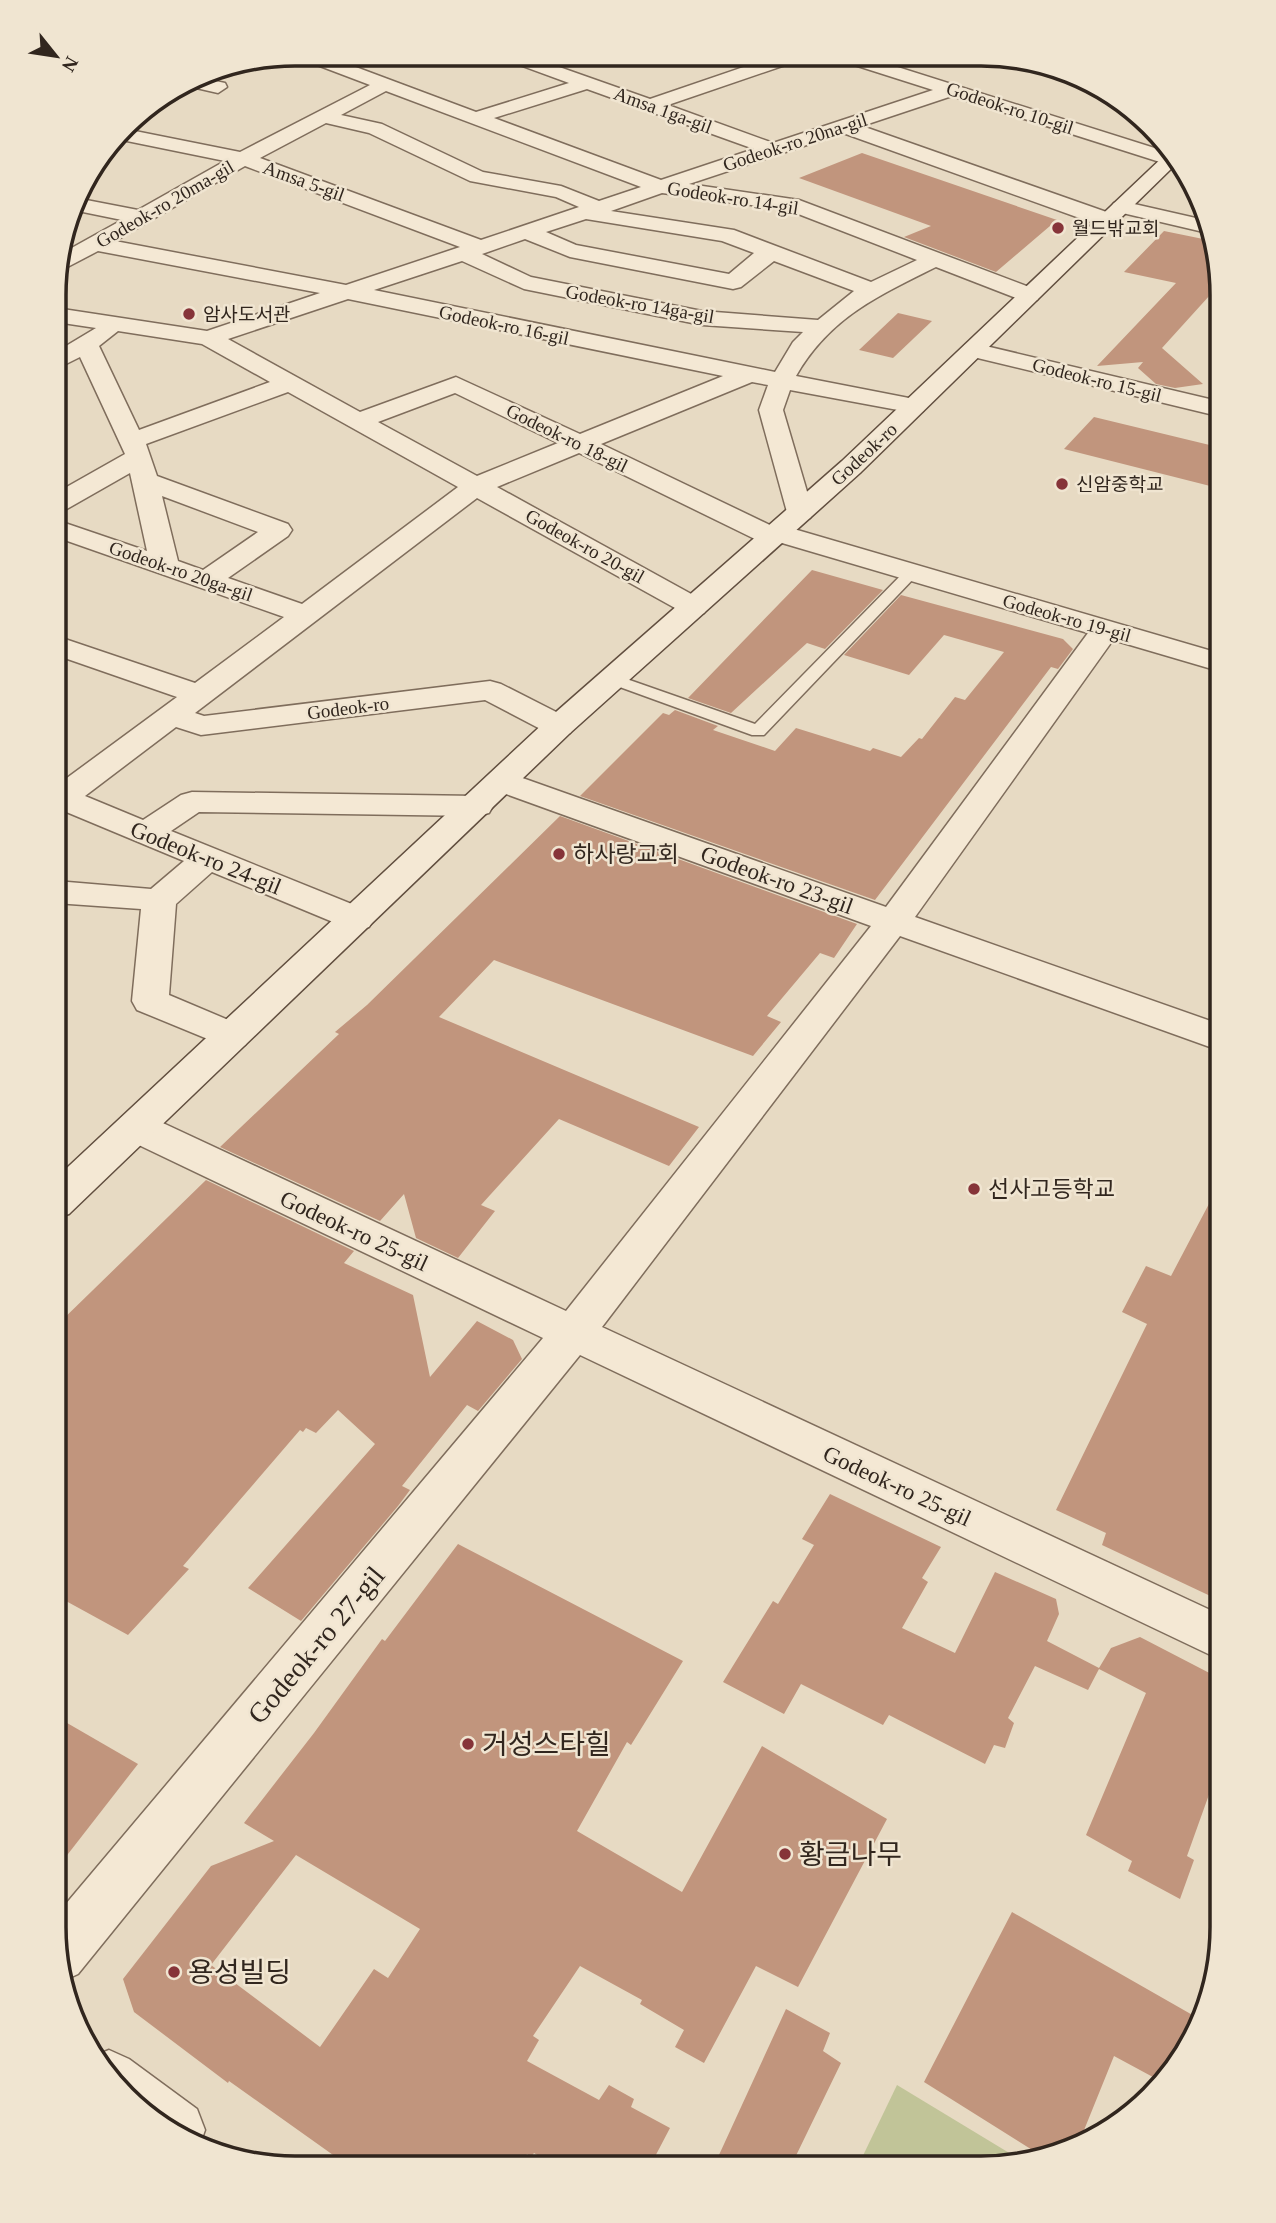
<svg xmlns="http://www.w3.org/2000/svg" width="1276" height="2223" font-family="'Times New Roman','Noto Sans KR',serif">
<rect width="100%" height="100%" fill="#e7dac3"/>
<path fill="#c1c498" d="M897,2085L1024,2162L981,2169L857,2168Z"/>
<g fill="#c1957d" fill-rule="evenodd">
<path d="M862,153L1057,220L996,272L904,237L931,226L799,178Z"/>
<path d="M1164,231L1213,241L1220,284L1162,348L1203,384L1175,388L1156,384L1138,368L1143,362L1097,366L1176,283L1124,272Z"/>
<path d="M898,313L932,321L893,358L859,350Z"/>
<path d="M1094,417L1222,448V489L1064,449Z"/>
<path d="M812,570L883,590L825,649L807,643L731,713L688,698Z"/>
<path d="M901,595L1063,639L1073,649L1058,669L1051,667L875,900L580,796L663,713L669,715L675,710L718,726L713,730L775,751L796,728L870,751L873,748L901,757L919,738L922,739L955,697L965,700L1004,652L944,635L909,675L844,655Z"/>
<path d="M560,816L857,924L834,958L820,953L767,1016L781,1022L753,1056L494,960L439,1017L699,1127L669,1166L559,1119L481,1205L495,1211L458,1258L416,1238L404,1194L380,1221L220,1147L339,1034L335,1032L367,1005Z"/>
<path d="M206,1180L354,1251L344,1263L413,1295L430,1377L477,1321L513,1340L522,1359L478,1411L467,1405L402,1486L410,1490L398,1506L301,1621L248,1588L375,1444L338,1410L316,1433L306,1428L303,1432L300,1430L183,1566L189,1569L128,1635L55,1595V1327Z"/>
<path d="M1221,1181V1601L1102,1545L1106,1533L1056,1510L1147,1324L1122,1312L1146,1266L1171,1276Z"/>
<path d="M830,1494L941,1547L922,1578L928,1582L902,1628L955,1653L995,1572L1056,1599L1059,1614L1047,1641L1099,1668L1111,1648L1140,1637L1221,1679V1761L1187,1856L1194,1860L1180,1899L1128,1871L1132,1861L1086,1835L1146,1693L1099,1669L1088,1690L1035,1666L1008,1718L1014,1723L1005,1748L994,1745L985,1764L889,1715L883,1725L801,1684L784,1714L723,1682L773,1601L778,1604L814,1545L802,1539Z"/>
<path d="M458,1544L683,1661L631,1745L627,1742L577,1831L682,1892L762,1746L887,1819L798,1987L756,1966L704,2063L675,2047L684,2030L640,2004L642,2000L580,1966L533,2036L539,2040L527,2061L599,2100L609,2085L634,2099L631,2107L670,2128L649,2168L558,2167L534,2153L531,2157L527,2154L519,2167H350L229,2081L228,2083L134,2012L123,1979L211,1866L274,1841L244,1823L314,1733L382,1639L385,1641ZM296,1855L420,1929L388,1978L374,1969L320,2047L211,1965Z"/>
<path d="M55,1716L138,1764L54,1872V1749Z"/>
<path d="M1012,1912L1203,2021L1172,2075L1164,2083L1114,2056L1078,2145L1059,2156L1045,2158L924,2082Z"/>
<path d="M786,2009L830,2033L823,2051L841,2063L790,2168H713Z"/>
</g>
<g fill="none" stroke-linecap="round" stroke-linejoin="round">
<defs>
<path id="service" d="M912,567L917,569L920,572L917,575L764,735H752L606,682L604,679L612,674L618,676L755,724L907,569Z"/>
<g id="minor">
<path d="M295,54H321L476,112L569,83L506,60L503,56H528L650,99L773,57H800L797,61L668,105L773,143L933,90L845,62L842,58H869L1164,151L1173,164L1163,163L952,96L862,126L1115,215L1118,220L1115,225H1099L843,133L689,184L799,200L1037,290L1040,295L1037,300H1021L936,267C878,296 830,317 796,376L914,399L923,401L926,406L923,411L914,413L790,390L783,410L813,512L810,518L800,520L790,518L787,512L759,410L768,385L752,382L601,444L772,526L787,527L1222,654V672L1113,640L915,917L1222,1025L1221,1051L900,936L602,1327L1221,1615V1660L580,1355L78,1974L63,1981L54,1918L543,1338L122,1137L117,1127L122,1117L136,1113L150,1117L566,1311L871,926L492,789L487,782L492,775L503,772L514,775L886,907L1088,633L782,543L773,545L763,543L579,453L497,487L704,601L708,607L704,613L694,616L684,613L477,498L195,713L204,716L490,681L501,684L570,719L575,726L570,733L559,735L548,733L485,700L201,735L176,727L85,796L143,820L181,795L192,792L477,796L489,799L493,806L489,813L477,816L199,812L171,831L369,911L374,919L369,927L357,930L345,927L212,872L176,904L169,995L245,1027L251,1036L245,1045L232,1049L137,1010L132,1001L141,909L55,903L56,881L151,889L184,861L64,811L56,813V786L177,697L56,655V636L195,683L284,617L56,537V520L147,551L130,473L65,510L56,512V493L125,454L80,357L56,369V352L96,328L56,322V308L207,331L320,293L98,251L56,273L59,255L122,220L73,210L76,198L138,210L225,161L117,139L125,129L240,152L370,85L304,60H293L285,56ZM587,89L754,149L661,180L494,118ZM386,91L641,187L599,201L561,186L483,172L382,124L341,115ZM326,123L369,133L470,181L556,197L579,207L481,240L260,158ZM245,166L460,247L346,285L115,241ZM662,193L788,210L917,260L871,282L734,230L611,211ZM586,219L722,241L754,253L729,274L576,245L546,232ZM525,239L570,257L733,289L741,287L774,261L854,291L818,320L702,311L531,277L482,254ZM462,261L524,289L702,325L803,332L793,342L775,372L374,290ZM348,299L723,376L580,434L456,377L360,412L228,339ZM118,331L202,344L270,382L139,430L99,346ZM288,392L458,487L302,604L228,578L288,536L292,530L288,524L157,476L146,444ZM455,393L558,443L477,476L378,422ZM162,496L258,532L203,570L178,561Z"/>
<path d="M1002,59H1027L1060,75L1053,77L1005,63Z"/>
<path d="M196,77L225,83L227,87L218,93L183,85Z"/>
<path d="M1121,201L1209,221L1212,234L1114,211L1111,207L1114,203Z"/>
<path d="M973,343L1222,402V417L965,355L961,350L965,345Z"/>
<path d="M109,2050L129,2059L197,2109L205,2130L201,2141L148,2119L104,2074L94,2056Z"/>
</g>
<path id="secondary" d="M1166,154L1174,166L860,473L570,733L69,1214L55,1218V1179L548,719L842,461Z"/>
</defs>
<use href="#service" stroke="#7f6d5c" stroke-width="3"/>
<use href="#minor" stroke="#7f6d5c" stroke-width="3"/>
<use href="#secondary" stroke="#614e3f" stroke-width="3"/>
<use href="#service" fill="#f4e8d4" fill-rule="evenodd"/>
<use href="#minor" fill="#f4e8d4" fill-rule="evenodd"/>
<use href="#secondary" fill="#f4e8d4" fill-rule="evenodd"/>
</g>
<g fill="#863439" stroke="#f0e5d1" stroke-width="2.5">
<circle cx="1058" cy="228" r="7"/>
<circle cx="189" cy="314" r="7"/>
<circle cx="1062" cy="484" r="7"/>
<circle cx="559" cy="854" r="7"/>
<circle cx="974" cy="1189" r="7"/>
<circle cx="468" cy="1744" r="7"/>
<circle cx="785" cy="1854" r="7"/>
<circle cx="174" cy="1972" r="7"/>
</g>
<g text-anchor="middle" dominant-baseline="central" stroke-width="5" stroke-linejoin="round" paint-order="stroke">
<g font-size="19" fill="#31261e" stroke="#f0e5d1">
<text transform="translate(1010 108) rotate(18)">Godeok-ro 10-gil</text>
<text transform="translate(663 110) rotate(20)">Amsa 1ga-gil</text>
<text transform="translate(795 142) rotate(-18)">Godeok-ro 20na-gil</text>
<text transform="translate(304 181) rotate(20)">Amsa 5-gil</text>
<text transform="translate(733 198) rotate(9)">Godeok-ro 14-gil</text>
<text transform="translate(165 204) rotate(-30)">Godeok-ro 20ma-gil</text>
<text transform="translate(640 304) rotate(10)">Godeok-ro 14ga-gil</text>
<text transform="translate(504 325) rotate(12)">Godeok-ro 16-gil</text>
<text transform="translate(1097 380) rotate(14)">Godeok-ro 15-gil</text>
<text transform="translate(567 438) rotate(26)">Godeok-ro 18-gil</text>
<text transform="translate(864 454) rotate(-43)">Godeok-ro</text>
<text transform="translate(585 546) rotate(29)">Godeok-ro 20-gil</text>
<text transform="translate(181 571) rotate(19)">Godeok-ro 20ga-gil</text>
<text transform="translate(1067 618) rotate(16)">Godeok-ro 19-gil</text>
<text transform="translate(348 708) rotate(-7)">Godeok-ro</text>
</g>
<g font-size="19" fill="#31261e" stroke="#f0e5d1" text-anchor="start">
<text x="1072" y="228">월드밖교회</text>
<text x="203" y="314">암사도서관</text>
<text x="1076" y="484">신암중학교</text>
</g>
<g font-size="23" fill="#31261e" stroke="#f0e5d1" text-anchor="start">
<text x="573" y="854">하사랑교회</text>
<text x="988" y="1189">선사고등학교</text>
</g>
<g font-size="23" fill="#31261e" stroke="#f0e5d1">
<text transform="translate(206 858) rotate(22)">Godeok-ro 24-gil</text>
<text transform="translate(777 880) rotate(20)">Godeok-ro 23-gil</text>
<text transform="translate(354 1231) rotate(25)">Godeok-ro 25-gil</text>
<text transform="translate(897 1486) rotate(25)">Godeok-ro 25-gil</text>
</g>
<g font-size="28" fill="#31261e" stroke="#f0e5d1">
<text transform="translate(316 1645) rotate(-50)">Godeok-ro 27-gil</text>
</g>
<g font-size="28" fill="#31261e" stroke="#f0e5d1" text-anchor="start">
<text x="482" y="1744">거성스타힐</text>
<text x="799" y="1854">황금나무</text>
<text x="188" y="1972">용성빌딩</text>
</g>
</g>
<path d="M0 0H1276V2223H0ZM295 66H981A229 229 0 0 1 1210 295V1927A229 229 0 0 1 981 2156H295A229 229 0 0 1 66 1927V295A229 229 0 0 1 295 66Z" fill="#f0e5d1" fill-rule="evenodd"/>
<path fill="none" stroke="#31261e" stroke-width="3.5" d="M295 66H981A229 229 0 0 1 1210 295V1927A229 229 0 0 1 981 2156H295A229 229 0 0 1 66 1927V295A229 229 0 0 1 295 66Z"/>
<g transform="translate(56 56) rotate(120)" stroke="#f0e5d1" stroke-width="5" paint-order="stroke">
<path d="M0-5L12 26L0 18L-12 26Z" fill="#31261e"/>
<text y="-10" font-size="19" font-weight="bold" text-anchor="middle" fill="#31261e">N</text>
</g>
</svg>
